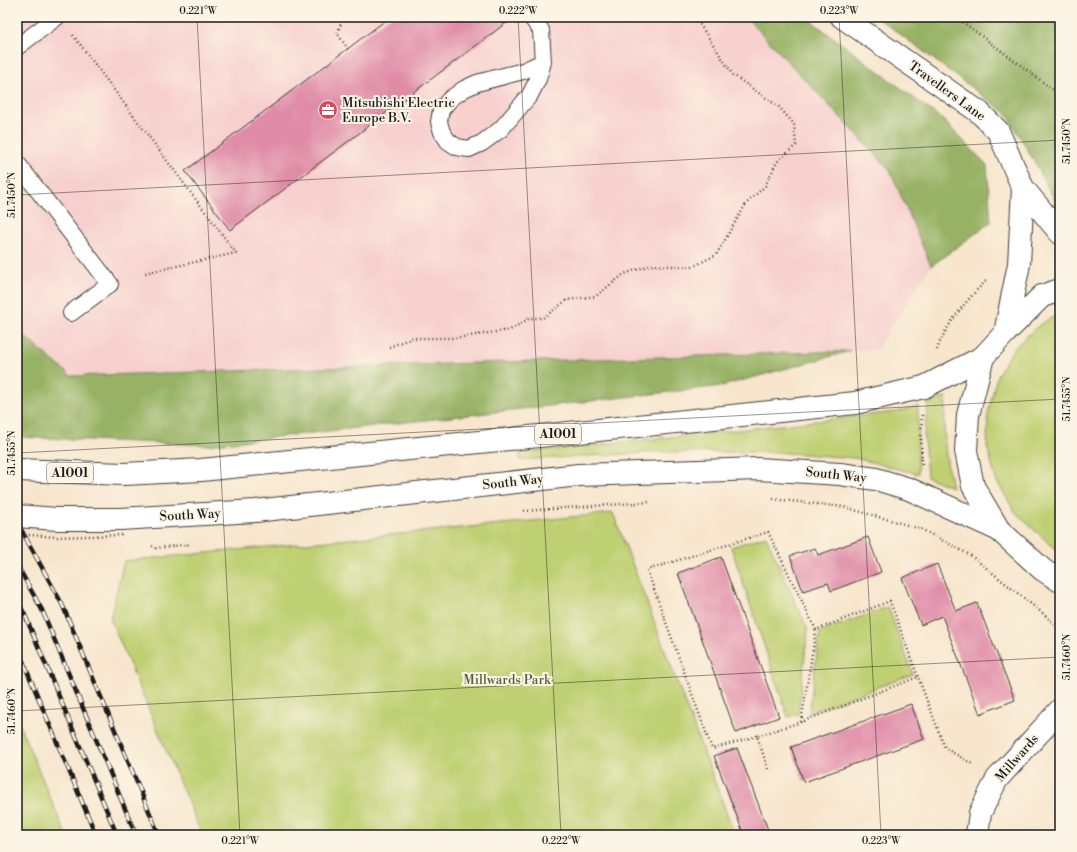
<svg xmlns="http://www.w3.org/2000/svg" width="1077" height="852" font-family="'Libre Bodoni',serif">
<rect width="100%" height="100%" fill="#fcf5e5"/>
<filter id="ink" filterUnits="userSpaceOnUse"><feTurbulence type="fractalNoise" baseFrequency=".025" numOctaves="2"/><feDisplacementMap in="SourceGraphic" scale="8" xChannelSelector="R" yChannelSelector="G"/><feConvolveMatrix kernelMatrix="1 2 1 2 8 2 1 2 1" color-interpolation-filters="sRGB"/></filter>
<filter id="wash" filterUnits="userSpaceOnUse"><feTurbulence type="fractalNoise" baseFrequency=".012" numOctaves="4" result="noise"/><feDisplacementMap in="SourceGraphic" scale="16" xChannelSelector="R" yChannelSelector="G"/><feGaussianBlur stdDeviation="0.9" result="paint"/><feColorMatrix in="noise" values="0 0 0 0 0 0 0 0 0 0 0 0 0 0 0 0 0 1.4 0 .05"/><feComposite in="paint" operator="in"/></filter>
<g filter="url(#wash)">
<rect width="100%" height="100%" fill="#f7e5cc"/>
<path fill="#f7d0ce" d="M17,17H746L890,170L931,266L876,350L71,376L17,330Z"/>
<g fill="#bfd073" stroke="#6e7648">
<path d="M1060,313V551L1052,546L1015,512L996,480L987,446L988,413L997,375L1014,348L1039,325Z"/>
<path d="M946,397C943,432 944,453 952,487L927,477L924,435L928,404Z"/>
<path d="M918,406V474L855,458L775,452H659L520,460L519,453L719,432L896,412Z"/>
<path d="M613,513L735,835H202L110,618L124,561Z"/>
<path d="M766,536L808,630L798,714L788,717L731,547Z"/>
<path d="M888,607L913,674L809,713L820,632Z"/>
<path d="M17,719L66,835H17Z"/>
</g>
<g fill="#97b265" stroke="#5a6740">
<path d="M746,17H806L942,119L987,165L991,222L931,266L890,170Z"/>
<path d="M877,17H1060V211L1039,170L1007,114Z"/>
<path d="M17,330L71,376L850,351L722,386L207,445L17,437Z"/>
</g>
<g id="blocks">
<g fill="#e08ca8">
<path d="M390,17H514L230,230L185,171Z"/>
<path d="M868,537L881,572L831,591L828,583L803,591L790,556L815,548L818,555Z"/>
<path d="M721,557L779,717L736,733L678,573Z"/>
<path d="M937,564L956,611L977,603L1015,700L980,714L942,616L921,625L902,578Z"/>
<path d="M911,704L924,739L804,782L791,747Z"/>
<path d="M737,748L770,835H744L714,756Z"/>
</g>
</g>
</g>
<g filter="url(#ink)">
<use href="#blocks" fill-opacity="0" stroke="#3d3a36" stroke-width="1"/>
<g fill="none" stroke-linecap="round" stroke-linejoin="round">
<defs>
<g id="service">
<path d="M531,17L541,30L543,62L538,79L530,95L501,129L482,143L469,149L457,147L448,141L442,132L439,122L441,110L450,99L464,89L477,83L523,71L543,62"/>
<path d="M17,47L57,17"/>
<path d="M17,163L110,284L71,313"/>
</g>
<g id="minor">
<path d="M842,17L979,112L998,131L1023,188L1060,233"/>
<path d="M1005,333L1019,264L1023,188"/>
<path d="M977,835L980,813L997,779L1060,710"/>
</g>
<g id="primary">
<path d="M1060,290L1042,296L1005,333L983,357L968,415L966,451L973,486L999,530L1043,570L1060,581"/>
<path d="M17,470L124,474L201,470L628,427L855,403L924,387L983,357"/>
<path d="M17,516L57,519H120L255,511L579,475L758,469L840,474L876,479L909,489L999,530"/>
</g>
</defs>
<use href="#service" stroke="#3d3a36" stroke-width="18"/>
<use href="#minor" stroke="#3d3a36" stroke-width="24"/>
<use href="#primary" stroke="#3d3a36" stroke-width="24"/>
<g stroke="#3d3a36" stroke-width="2.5" stroke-dasharray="1 3" stroke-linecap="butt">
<path d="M344,17L337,33L348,49"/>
<path d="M956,17L1060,95"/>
<path d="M73,35L236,253L145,273"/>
<path d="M389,347L412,338H455L510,330L530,318H543L567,300L596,296L624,274L650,265L692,267L716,255L746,204L765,186L777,162L796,145L794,124L779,107L733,75L695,17"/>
<path d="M937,350C944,327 969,297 987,280"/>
<path d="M922,464L921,438L922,415"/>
<path d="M773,499L844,507L921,529"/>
<path d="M524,511L649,502"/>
<path d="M921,529L970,555L1045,615L1060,630"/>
<path d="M152,546L156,548L191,544"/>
<path d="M801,722L816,630L890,601L918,677"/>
<path d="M757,736L712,749L647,570L768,532L816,630"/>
<path d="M768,769L757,736L801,722L918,677L945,748L974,765"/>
</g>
<use href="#service" stroke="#fff" stroke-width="16"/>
<use href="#minor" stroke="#fff" stroke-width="22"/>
<use href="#primary" stroke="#fff" stroke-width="22"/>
<defs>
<g id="rail">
<path d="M17,522L62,604L159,835"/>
<path d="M17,565L42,610L136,835"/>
<path d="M17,600L25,615L117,835"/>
<path d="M17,647L96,835"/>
</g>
</defs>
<use href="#rail" stroke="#1c1c1c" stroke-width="4.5"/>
<use href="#rail" stroke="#fcf5e5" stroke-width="3" stroke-dasharray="9" stroke-linecap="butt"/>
<path stroke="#3d3a36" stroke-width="2.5" stroke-dasharray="1 3" stroke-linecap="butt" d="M17,534L57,537L122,535"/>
</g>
</g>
<path fill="none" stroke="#1c1c1c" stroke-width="1" stroke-opacity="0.45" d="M197,17L240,835M518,17L561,835M839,17L881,835M17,195L1060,140M17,453L1060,399M17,711L1060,657"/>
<defs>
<symbol id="office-disc" viewBox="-11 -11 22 22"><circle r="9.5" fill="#d1495b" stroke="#fcf5e5"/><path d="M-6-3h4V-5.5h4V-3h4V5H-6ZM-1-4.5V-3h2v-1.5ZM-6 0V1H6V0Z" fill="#fff"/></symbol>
</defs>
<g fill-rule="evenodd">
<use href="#office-disc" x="317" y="99" width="22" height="22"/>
</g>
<g text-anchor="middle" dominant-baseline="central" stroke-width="4" stroke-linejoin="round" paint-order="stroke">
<g fill="#fcf5e5" stroke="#5f5d58" stroke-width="1">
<rect x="535" y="424" width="46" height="20" rx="3"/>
<rect x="47" y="463" width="46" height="20" rx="3"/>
</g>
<g font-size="12" font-weight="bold" fill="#1c1c1c">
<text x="558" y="434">A1001</text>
<text x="70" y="473">A1001</text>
</g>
<g font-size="13" fill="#1c1c1c" stroke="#fcf5e5">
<text transform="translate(947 91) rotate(36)">Travellers Lane</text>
<text transform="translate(836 475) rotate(6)">South Way</text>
<text transform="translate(513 482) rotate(-6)">South Way</text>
<text transform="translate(190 515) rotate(-3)">South Way</text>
<text transform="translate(1017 758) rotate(-49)">Millwards</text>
</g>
<g font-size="13" fill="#1c1c1c" stroke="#fcf5e5" text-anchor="start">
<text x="342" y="103">Mitsubishi Electric<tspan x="342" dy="15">Europe B.V.</tspan></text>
</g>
<g font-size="13" fill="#555b3a" stroke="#fcf5e5">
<text x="507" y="680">Millwards Park</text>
</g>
</g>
<rect width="1077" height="852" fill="none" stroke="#fcf5e5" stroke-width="44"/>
<rect x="22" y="22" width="1033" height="808" fill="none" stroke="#1c1c1c" stroke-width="1.5"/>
<g font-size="10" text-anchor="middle" fill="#1c1c1c">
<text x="198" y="14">0.221°W</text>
<text x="518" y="14">0.222°W</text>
<text x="839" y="14">0.223°W</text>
<text transform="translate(1066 141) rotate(-90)" y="4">51.7450°N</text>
<text transform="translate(11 195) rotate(-90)" y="4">51.7450°N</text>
<text transform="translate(1066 399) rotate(-90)" y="4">51.7455°N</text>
<text transform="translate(11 453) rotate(-90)" y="4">51.7455°N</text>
<text transform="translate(1066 657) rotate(-90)" y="4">51.7460°N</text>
<text transform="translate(11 711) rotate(-90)" y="4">51.7460°N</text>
<text x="240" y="844">0.221°W</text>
<text x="561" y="844">0.222°W</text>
<text x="881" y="844">0.223°W</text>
</g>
</svg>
